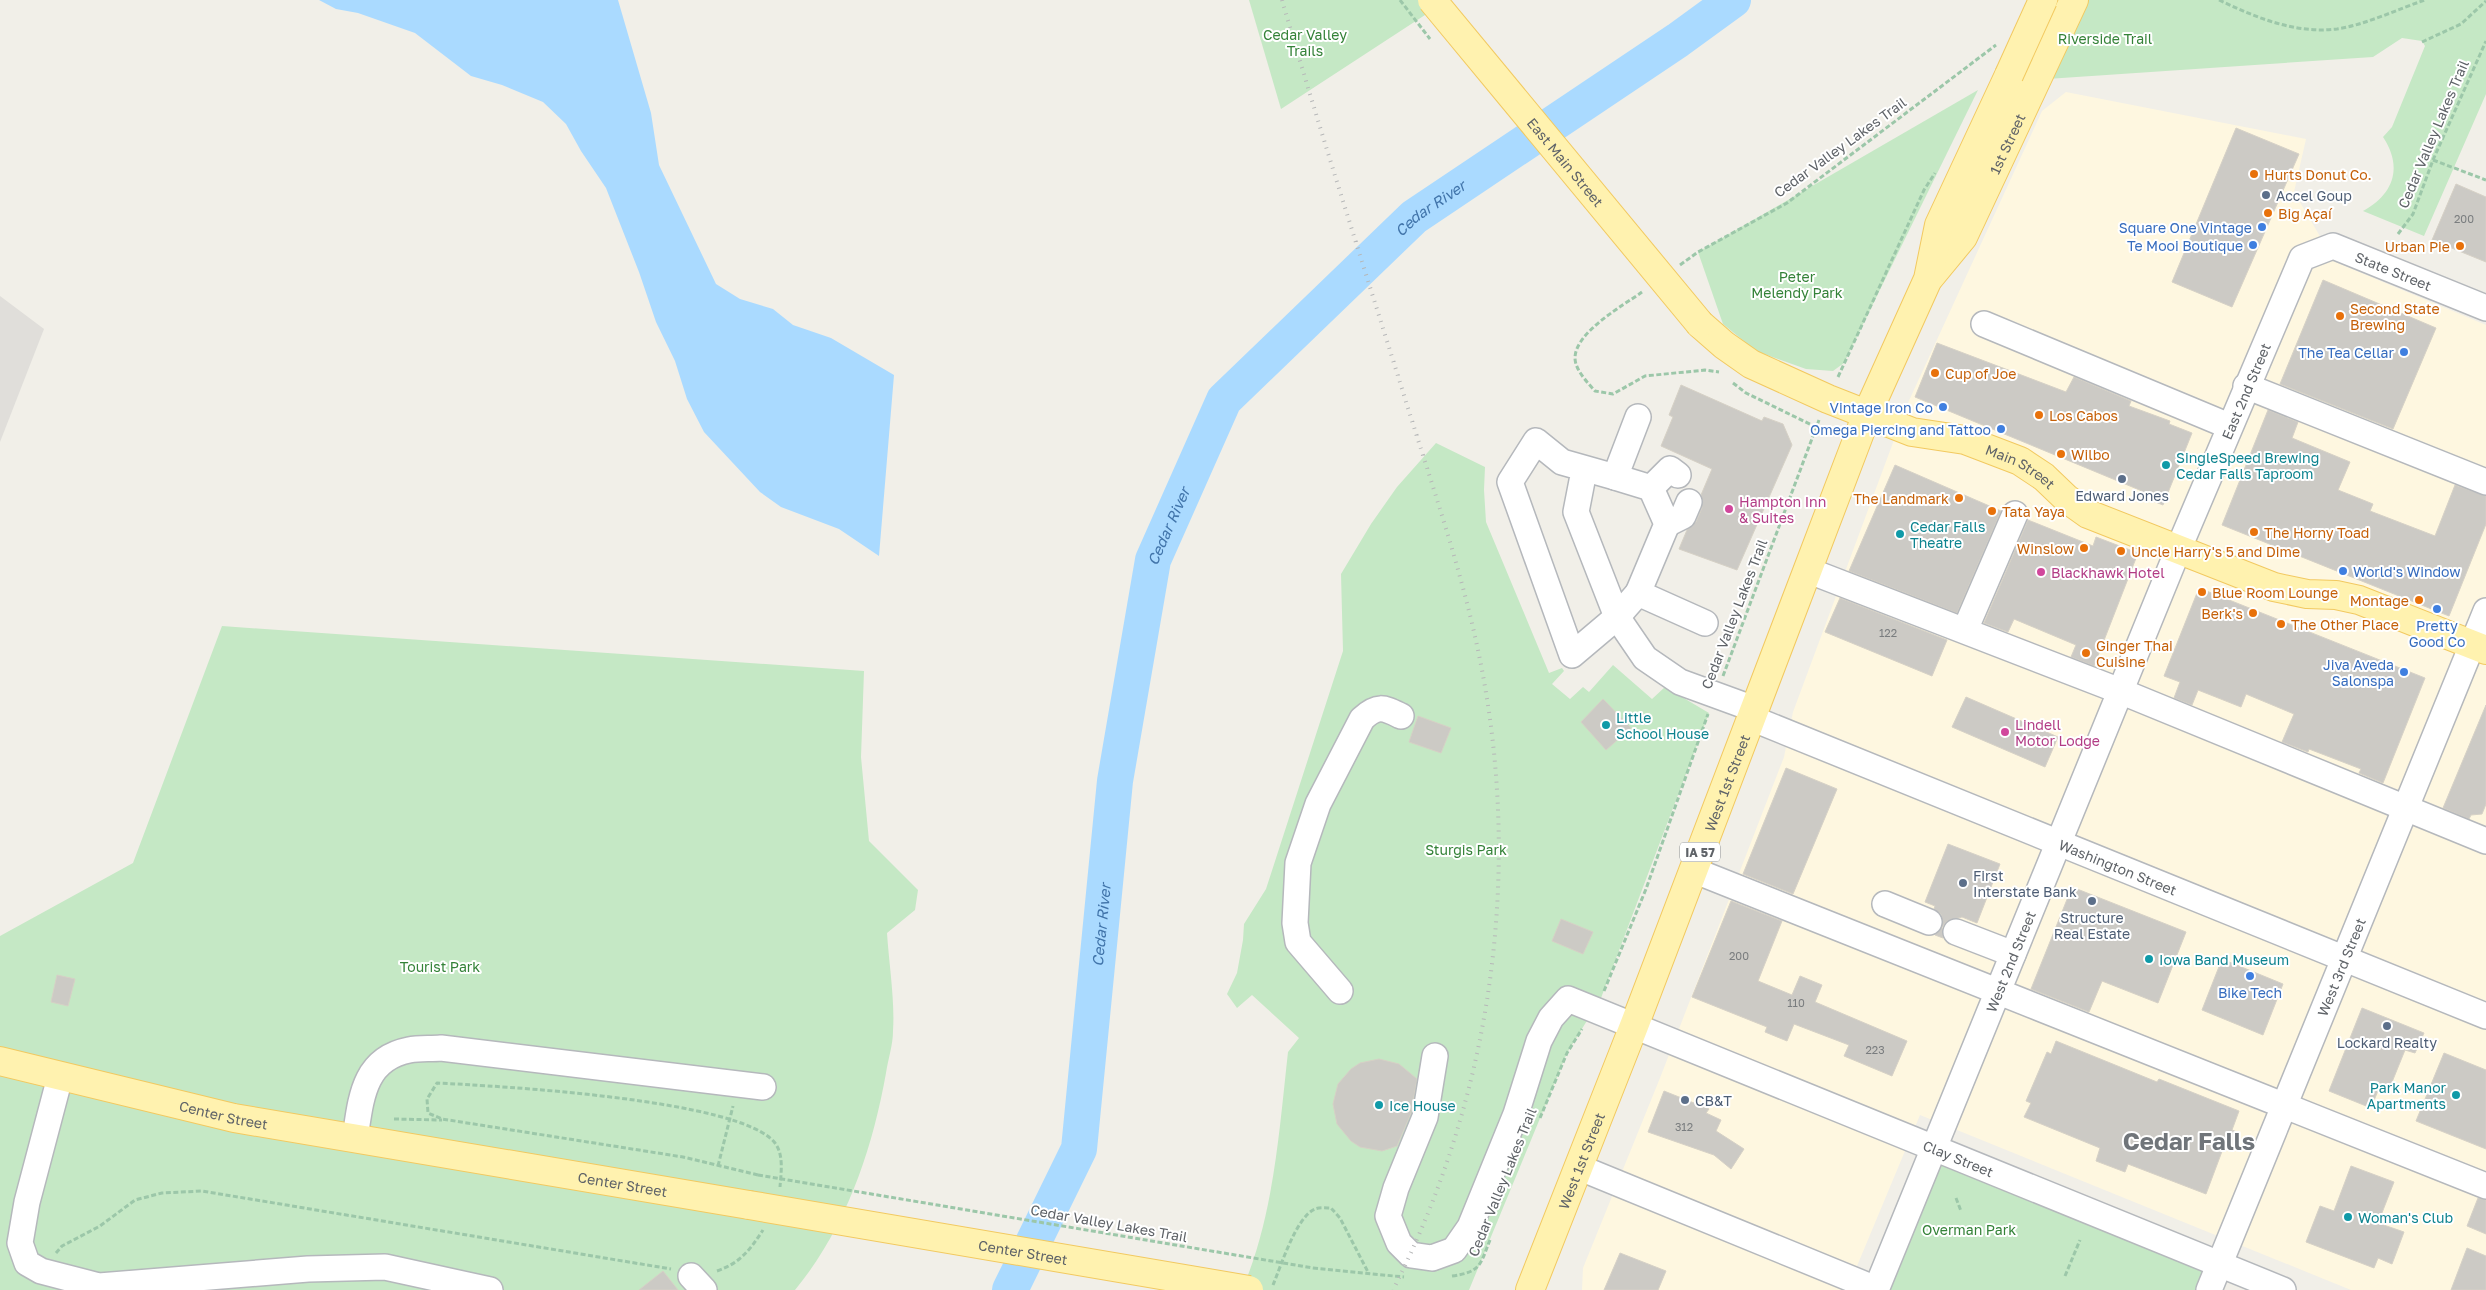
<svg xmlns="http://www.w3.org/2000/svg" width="2486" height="1290" font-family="'Golos Text',sans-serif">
<rect width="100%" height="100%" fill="#f1efe8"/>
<path fill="#fef7e0" d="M2066,92L2306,139L2294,192L2335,262L2486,325V1290H2351L1920,1115L1847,1290H1582L1583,1268L1660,1078L1784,757L1793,712L1907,405L2042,111Z"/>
<path fill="#e0deda" d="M0,296L44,329L0,442Z"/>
<g fill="#c5e8c5">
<path d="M1249,0H1448L1281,109Z"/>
<path d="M2078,0H2486V94L2424,236L2363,211C2394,194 2403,167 2383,137L2392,127L2425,46L2422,41L2402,38L2373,57L2047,79Z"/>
<path d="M1978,90L1844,363L1833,371L1806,369L1756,351L1723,324L1698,252Z"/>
<path d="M1436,443L1485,467L1484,490L1486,522L1549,673L1562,668L1564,671L1552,684L1570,699L1583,687L1589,692L1613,665L1652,699L1665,687L1709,713L1601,998L1567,1053L1469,1290H1242C1274,1215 1279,1132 1288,1052L1299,1038L1252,995L1237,1008L1227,994L1237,973L1243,940L1244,924L1266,889L1343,651L1341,574L1371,524L1397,487Z"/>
<path d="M222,626L864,671L861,757L869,841L918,890L915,910L887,933C889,964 895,1001 893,1031C893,1045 888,1059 886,1073C872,1151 846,1228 795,1290H0V936L133,863Z"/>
<path d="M1933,1149L2220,1265L2209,1290H1876Z"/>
</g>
<path fill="#aadaff" d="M319,0H618L651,113L659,165L716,284L740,299L773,309L793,325L831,338L894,375L879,556L839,529L781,507L760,492L704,432L687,399L675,361L656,322L639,272L606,188L581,151L566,124L543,102L502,85L471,76L415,33L358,13L336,9Z"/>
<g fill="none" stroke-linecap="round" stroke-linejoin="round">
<path stroke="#aadaff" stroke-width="36" id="s1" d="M1010,1290L1079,1149L1115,781L1153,560L1224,400L1414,217L1678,40L1733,0"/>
</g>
<g fill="#cccac5" stroke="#d6d1c6">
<path d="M2236,128L2299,154L2232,307L2172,282Z"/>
<path d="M2456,184L2486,197V262L2432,240Z"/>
<path d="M2323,280L2436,328L2393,429L2280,384Z"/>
<path d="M1937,343L2066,392L2074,377L2131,401L2129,406L2170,421L2169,424L2192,433L2163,505L2140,496L2142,491L1915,397Z"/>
<path d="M1681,385L1762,421L1764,417L1783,424L1792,445L1737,570L1679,549L1687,530L1696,522L1702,508L1701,495L1712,469L1661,446L1673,417L1669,415Z"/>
<path d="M2268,410L2298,422L2292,438L2350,462L2338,490L2373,504L2370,511L2435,536L2455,485L2486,496V524L2449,616L2222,525Z"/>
<path d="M1895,465L2001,511L1957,613L1849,571Z"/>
<path d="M2028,520L2093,546L2096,537L2138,553L2094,666L2071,657L2076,645L2014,619L2008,632L1984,623Z"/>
<path d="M2199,588L2425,678L2383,783L2359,773L2361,769L2309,749L2308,752L2282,742L2294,714L2246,694L2241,707L2198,690L2192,705L2174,698L2180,682L2164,676Z"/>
<path d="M1840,598L1947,640L1932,676L1825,632Z"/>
<path d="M1966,697L2058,737L2045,767L1952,727Z"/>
<path d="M1603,699L1631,728L1606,750L1581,722Z"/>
<path d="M2486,705V804L2482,814L2471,815L2469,819L2443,808Z"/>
<path d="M1418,716L1451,728L1441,753L1409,742Z"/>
<path d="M1786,768L1837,789L1793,894L1743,874Z"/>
<path d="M1948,844L2000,864L1977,923L1962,917L1947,921L1942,927L1943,938L1935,935L1942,927L1941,914L1934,909L1935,906L1925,902Z"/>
<path d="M2072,887L2186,932L2158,1003L2102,981L2089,1012L2031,989Z"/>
<path d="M1731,901L1782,921L1758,981L1792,995L1800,976L1822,985L1815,1002L1907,1041L1892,1076L1844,1056L1849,1045L1794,1024L1787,1041L1765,1032L1767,1027L1692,997Z"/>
<path d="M1561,919L1593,932L1583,954L1552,941Z"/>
<path d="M2222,959L2283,984L2263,1035L2202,1010Z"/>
<path d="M57,975L75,979L68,1006L51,1002Z"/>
<path d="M2362,1008L2424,1033L2415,1053L2405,1050L2388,1092L2379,1088L2371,1108L2329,1091Z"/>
<path d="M2056,1041L2157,1082L2159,1079L2239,1111L2232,1130L2237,1132L2231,1148L2224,1146L2206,1194L2128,1164L2125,1172L2096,1161L2100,1148L2024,1117L2031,1103L2026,1101L2047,1052L2051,1054Z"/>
<path d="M2444,1053L2486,1070V1149L2416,1121Z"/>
<path d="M1379,1059L1399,1064L1417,1079L1411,1113L1397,1146L1382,1151L1360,1147L1351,1141L1337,1124L1333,1104L1338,1084L1351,1069L1360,1063Z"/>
<path d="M1664,1091L1709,1109L1706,1113L1721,1120L1716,1131L1744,1149L1731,1169L1714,1155L1648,1132Z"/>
<path d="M2351,1166L2394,1182L2378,1223L2404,1232L2392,1264L2378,1258L2374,1268L2306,1242L2320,1206L2334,1211Z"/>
<path d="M2478,1198L2486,1200V1234L2467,1226Z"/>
<path d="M2467,1248L2486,1256V1290H2451Z"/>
<path d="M1620,1253L1666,1271L1658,1290H1604Z"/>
<path d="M663,1271L678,1290H639Z"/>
</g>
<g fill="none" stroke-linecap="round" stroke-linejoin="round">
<defs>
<g id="minor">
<path d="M1984,324L2229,426"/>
<path d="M2246,386L2486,482"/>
<path d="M1638,417L1615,477L1651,488L1667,524L1638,593"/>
<path d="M1615,477L1562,462L1536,441L1510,482L1572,655L1617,617L1638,593L1705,623"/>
<path d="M1582,481L1576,512L1617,617L1645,658L1680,682L1754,709"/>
<path d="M1651,488L1670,469L1678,475"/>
<path d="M1667,524L1683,516L1689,502"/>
<path d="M1807,570L2120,691L2486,841"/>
<path d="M1965,630L2015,514"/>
<path id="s2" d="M1751,718L2486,1016"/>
<path d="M1693,870L2486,1186"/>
<path d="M1885,904L1929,922"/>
<path d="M1956,932L2013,954"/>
<path d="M1340,991L1298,942L1295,923L1298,863L1318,804L1362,719C1378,704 1384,708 1401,716"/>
<path id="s3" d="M1435,1056L1425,1117L1396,1188L1388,1216L1399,1243L1411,1255L1432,1258L1454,1250L1470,1227L1516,1114L1539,1041L1551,1018L1568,999L2283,1290"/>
<path d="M60,1077L27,1202L20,1243L27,1263L41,1271L99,1286L308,1269L385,1267L490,1290"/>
<path d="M355,1138C361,1099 363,1059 409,1050C419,1048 430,1049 441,1048L763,1087"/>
<path d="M1578,1167L1876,1289"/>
<path d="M691,1276L704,1290"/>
<path id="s4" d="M1876,1290L2178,550L2302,258L2333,246L2486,308"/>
<path id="s5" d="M2209,1290L2486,611"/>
</g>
<g id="major">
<path id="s6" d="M1930,277L1963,237L2074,0"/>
<path id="s7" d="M1700,324L1724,345L1751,364L1828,399L1912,432L1965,440L2020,461L2044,477L2067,499L2088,514L2274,587L2307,594L2336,595L2359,600L2486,650"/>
<path id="s8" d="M0,1061L234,1118L749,1205"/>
<path id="s9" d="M1530,1290L1634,1026L1867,414L1928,279L1939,225L2009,75"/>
</g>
</defs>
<use href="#minor" stroke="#b5b8bc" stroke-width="28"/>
<use href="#major" stroke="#f2c960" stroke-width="30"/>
<g stroke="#9cc7a9" stroke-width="3" stroke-dasharray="5 2.5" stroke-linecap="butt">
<path d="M2219,0C2257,18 2295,34 2337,29C2365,25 2398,9 2425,0"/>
<path d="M2422,42L2461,24L2486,1"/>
<path d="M2433,160L2486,180"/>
<path d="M2398,234L2413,214L2433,160L2486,41"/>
<path d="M1680,265L1698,252L1787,203L1996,45"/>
<path d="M1642,292C1624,305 1575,332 1575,358C1575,370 1588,383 1595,391L1613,394L1645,376L1705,370L1719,372"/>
<path d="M1838,377L1924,190L1935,173"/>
<path d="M1733,383L1746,393L1816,427"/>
<path d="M1723,676L1819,420"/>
<path d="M1604,991L1646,889L1708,714"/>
<path d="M1540,1118L1567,1053L1582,1029"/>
<path d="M394,1119L442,1120"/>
<path d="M718,1166L733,1106"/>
<path d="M758,1175L683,1157L442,1119L428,1113L427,1099L437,1083C497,1086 741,1099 775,1143C784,1155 781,1173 780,1187"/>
<path d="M1956,1198L1961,1211"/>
<path d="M56,1253L62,1246L100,1226L135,1200L162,1193L202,1191L671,1269"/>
<path d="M1313,1268L1404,1277"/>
<path d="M717,1271C740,1263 750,1250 763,1230"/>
<path d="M1452,1276C1481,1272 1480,1265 1490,1240"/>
<path d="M2065,1276L2080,1240"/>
<path d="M1273,1285C1281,1266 1296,1217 1315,1209C1319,1207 1327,1208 1331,1208L1340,1218L1369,1274"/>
</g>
<use href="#minor" stroke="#fff" stroke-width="25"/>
<use href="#major" stroke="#fff2af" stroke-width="28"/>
<path stroke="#b6b7b8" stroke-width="4" stroke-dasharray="1 6" stroke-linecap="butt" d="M1282,0C1320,131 1362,261 1403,392C1431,483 1464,575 1482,670C1522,881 1490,1099 1393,1290"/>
<defs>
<g id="major-bridge">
<path id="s10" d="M1432,0L1700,324"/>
<path d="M2009,75L2043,0"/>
<path id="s11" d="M749,1205L1249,1290"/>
</g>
</defs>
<use href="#major-bridge" stroke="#f2c960" stroke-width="30" stroke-linecap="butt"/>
<g stroke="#9cc7a9" stroke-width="3" stroke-dasharray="5 2.5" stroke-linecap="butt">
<path d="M1400,0L1430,39"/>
<path d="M758,1175L1313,1268"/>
</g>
<use href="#major-bridge" stroke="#fff2af" stroke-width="28"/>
</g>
<g fill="#e8710a" stroke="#fff" stroke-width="2">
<circle cx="2254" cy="174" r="5"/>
<circle cx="2268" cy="213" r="5"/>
<circle cx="2460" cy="246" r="5"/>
<circle cx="2340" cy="316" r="5"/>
<circle cx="1935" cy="373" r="5"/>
<circle cx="2039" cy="415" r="5"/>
<circle cx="2061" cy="454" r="5"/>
<circle cx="1959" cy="498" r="5"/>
<circle cx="1992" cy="511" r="5"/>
<circle cx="2254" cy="532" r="5"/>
<circle cx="2084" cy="548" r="5"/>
<circle cx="2121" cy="551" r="5"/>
<circle cx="2202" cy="592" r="5"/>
<circle cx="2419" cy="600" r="5"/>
<circle cx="2253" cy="613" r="5"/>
<circle cx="2281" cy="624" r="5"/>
<circle cx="2086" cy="653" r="5"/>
</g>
<g fill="#5c6f8a" stroke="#fff" stroke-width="2">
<circle cx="2266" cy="195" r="5"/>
<circle cx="2122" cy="479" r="5"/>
<circle cx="1963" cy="883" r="5"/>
<circle cx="2092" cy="901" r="5"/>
<circle cx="2387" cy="1026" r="5"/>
<circle cx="1685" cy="1100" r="5"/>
</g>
<g fill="#3f7fe0" stroke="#fff" stroke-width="2">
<circle cx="2262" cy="227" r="5"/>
<circle cx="2253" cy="245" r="5"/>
<circle cx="2404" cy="352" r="5"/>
<circle cx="1943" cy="407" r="5"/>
<circle cx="2001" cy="429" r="5"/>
<circle cx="2343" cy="571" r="5"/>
<circle cx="2437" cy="609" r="5"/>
<circle cx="2404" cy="672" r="5"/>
<circle cx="2250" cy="976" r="5"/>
</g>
<g fill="#0f9aa8" stroke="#fff" stroke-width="2">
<circle cx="2166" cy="465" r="5"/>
<circle cx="1900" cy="534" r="5"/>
<circle cx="1606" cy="725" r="5"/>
<circle cx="2149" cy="959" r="5"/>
<circle cx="2456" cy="1095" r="5"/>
<circle cx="1379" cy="1105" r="5"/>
<circle cx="2348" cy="1217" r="5"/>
</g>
<g fill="#d1479c" stroke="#fff" stroke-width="2">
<circle cx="1729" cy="509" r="5"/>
<circle cx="2041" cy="572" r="5"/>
<circle cx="2005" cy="732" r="5"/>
</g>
<g text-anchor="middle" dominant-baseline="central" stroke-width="4" stroke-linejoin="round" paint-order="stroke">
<g font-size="11" fill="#7a7d7f">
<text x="2464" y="218">200</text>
<text x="1888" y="632">122</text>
<text x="1739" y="955">200</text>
<text x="1796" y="1002">110</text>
<text x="1875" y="1049">223</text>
<text x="1684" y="1126">312</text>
</g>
<rect fill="#fff" stroke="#8f9295" stroke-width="1" x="1680" y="842.5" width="40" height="19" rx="4"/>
<g font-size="12" font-weight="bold" fill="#5f6368">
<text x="1700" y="852">IA 57</text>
</g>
<g font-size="14" fill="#348238" stroke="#fff">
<text x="1305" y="34">Cedar Valley<tspan x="1305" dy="16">Trails</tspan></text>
<text x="2105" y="38">Riverside Trail</text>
<text x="1797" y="276">Peter<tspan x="1797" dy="16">Melendy Park</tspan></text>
<text x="1466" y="849">Sturgis Park</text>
<text x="440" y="966">Tourist Park</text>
<text x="1969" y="1229">Overman Park</text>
</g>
<g font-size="14" fill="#5f6368" stroke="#fff">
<text transform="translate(2433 134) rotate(-67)">Cedar Valley Lakes Trail</text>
<text stroke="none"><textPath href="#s6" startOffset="155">1st Street</textPath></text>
<text transform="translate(1840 147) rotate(-36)">Cedar Valley Lakes Trail</text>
<text stroke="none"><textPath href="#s10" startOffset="210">East Main Street</textPath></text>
<text stroke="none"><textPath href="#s4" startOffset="1215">State Street</textPath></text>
<text stroke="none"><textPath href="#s4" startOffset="972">East 2nd Street</textPath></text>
<text stroke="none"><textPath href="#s7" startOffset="355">Main Street</textPath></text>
<text transform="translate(1734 614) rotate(-69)">Cedar Valley Lakes Trail</text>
<text stroke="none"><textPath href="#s9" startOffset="544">West 1st Street</textPath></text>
<text stroke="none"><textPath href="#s2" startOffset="396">Washington Street</textPath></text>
<text stroke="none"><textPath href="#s4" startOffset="355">West 2nd Street</textPath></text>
<text stroke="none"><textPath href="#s5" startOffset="349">West 3rd Street</textPath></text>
<text stroke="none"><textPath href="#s8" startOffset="230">Center Street</textPath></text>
<text stroke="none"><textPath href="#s3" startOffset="958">Clay Street</textPath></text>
<text stroke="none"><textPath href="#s9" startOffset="139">West 1st Street</textPath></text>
<text transform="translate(1502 1182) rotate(-68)">Cedar Valley Lakes Trail</text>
<text stroke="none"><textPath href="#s8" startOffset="635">Center Street</textPath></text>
<text transform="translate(1109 1223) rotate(10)">Cedar Valley Lakes Trail</text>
<text stroke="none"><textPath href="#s11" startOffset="278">Center Street</textPath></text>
</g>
<g font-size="14" fill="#c56008" stroke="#fff" text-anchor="start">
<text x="2264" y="174">Hurts Donut Co.</text>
<text x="2278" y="213">Big Açaí</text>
<text x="2450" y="246" text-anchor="end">Urban Pie</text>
<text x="2350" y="308">Second State<tspan x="2350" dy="16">Brewing</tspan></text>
<text x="1945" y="373">Cup of Joe</text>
<text x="2049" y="415">Los Cabos</text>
<text x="2071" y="454">Wilbo</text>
<text x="1949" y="498" text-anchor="end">The Landmark</text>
<text x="2002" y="511">Tata Yaya</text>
<text x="2264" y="532">The Horny Toad</text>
<text x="2074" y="548" text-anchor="end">Winslow</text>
<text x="2131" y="551">Uncle Harry's 5 and Dime</text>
<text x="2212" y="592">Blue Room Lounge</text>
<text x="2409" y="600" text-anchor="end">Montage</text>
<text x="2243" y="613" text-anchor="end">Berk's</text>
<text x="2291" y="624">The Other Place</text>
<text x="2096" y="645">Ginger Thai<tspan x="2096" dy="16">Cuisine</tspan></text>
</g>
<g font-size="14" fill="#4e5e75" stroke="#fff" text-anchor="start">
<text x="2276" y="195">Accel Goup</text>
<text x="2122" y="495" text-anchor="middle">Edward Jones</text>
<text x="1973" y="875">First<tspan x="1973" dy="16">Interstate Bank</tspan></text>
<text x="2092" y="917" text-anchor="middle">Structure<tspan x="2092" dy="16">Real Estate</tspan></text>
<text x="2387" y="1042" text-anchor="middle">Lockard Realty</text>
<text x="1695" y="1100">CB&amp;T</text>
</g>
<g font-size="14" fill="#366cbe" stroke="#fff" text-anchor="end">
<text x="2252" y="227">Square One Vintage</text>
<text x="2243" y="245">Te Mooi Boutique</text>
<text x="2394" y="352">The Tea Cellar</text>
<text x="1933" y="407">Vintage Iron Co</text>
<text x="1991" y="429">Omega Piercing and Tattoo</text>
<text x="2353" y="571" text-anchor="start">World's Window</text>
<text x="2437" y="625" text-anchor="middle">Pretty<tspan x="2437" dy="16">Good Co</tspan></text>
<text x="2394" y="664">Jiva Aveda<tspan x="2394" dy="16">Salonspa</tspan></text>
<text x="2250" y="992" text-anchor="middle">Bike Tech</text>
</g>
<g font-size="14" fill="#0d838f" stroke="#fff" text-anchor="start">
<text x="2176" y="457">SingleSpeed Brewing<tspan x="2176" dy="16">Cedar Falls Taproom</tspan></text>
<text x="1910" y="526">Cedar Falls<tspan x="1910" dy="16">Theatre</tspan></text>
<text x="1616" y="717">Little<tspan x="1616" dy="16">School House</tspan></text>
<text x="2159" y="959">Iowa Band Museum</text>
<text x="2446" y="1087" text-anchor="end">Park Manor<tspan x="2446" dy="16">Apartments</tspan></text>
<text x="1389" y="1105">Ice House</text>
<text x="2358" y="1217">Woman's Club</text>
</g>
<g font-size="14" fill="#b23c85" stroke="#fff" text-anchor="start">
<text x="1739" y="501">Hampton Inn<tspan x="1739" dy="16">&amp; Suites</tspan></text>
<text x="2051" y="572">Blackhawk Hotel</text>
<text x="2015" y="724">Lindell<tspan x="2015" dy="16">Motor Lodge</tspan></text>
</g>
<g font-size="15" font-style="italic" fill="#4174aa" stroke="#fff">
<text stroke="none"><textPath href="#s1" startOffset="1208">Cedar River</textPath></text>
<text stroke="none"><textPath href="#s1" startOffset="788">Cedar River</textPath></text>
<text stroke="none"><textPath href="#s1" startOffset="382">Cedar River</textPath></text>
</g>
<g font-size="24" font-weight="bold" fill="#70757a" stroke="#fff">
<text x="2189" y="1140">Cedar Falls</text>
</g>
</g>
</svg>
